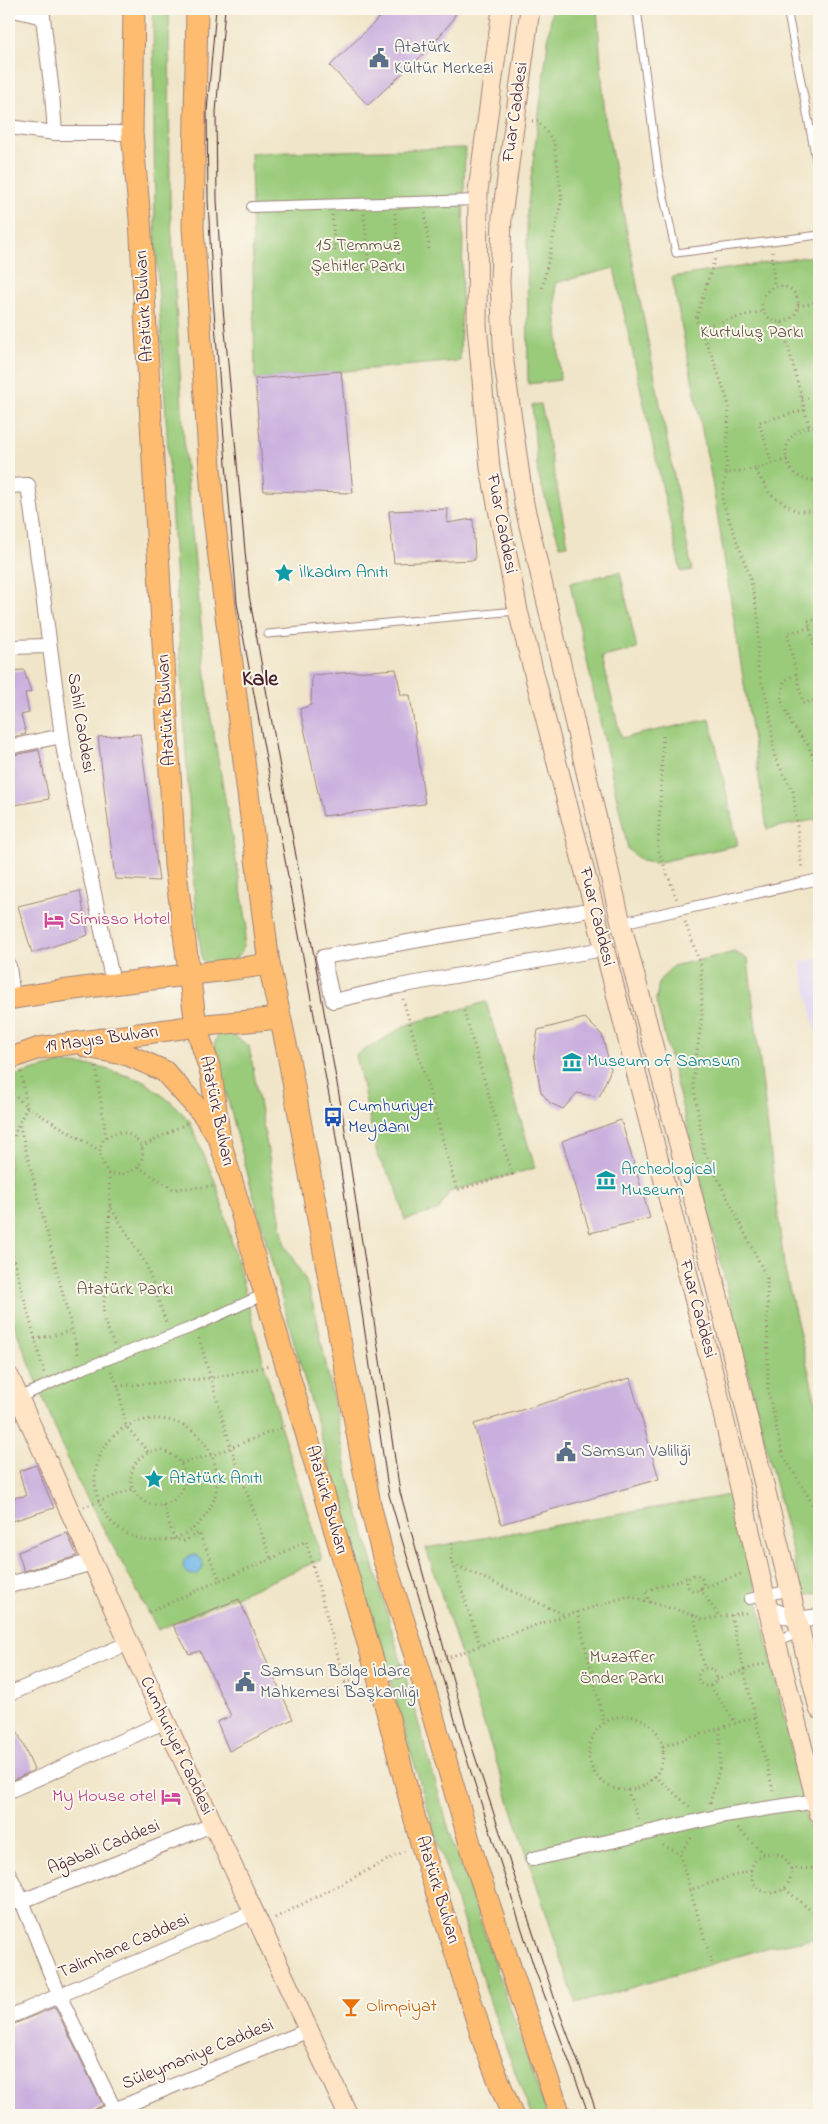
<svg xmlns="http://www.w3.org/2000/svg" width="828" height="2124" font-family="'Indie Flower',sans-serif">
<rect width="100%" height="100%" fill="#fbf7ec"/>
<filter id="ink" filterUnits="userSpaceOnUse"><feTurbulence type="fractalNoise" baseFrequency=".02" numOctaves="2"/><feDisplacementMap in="SourceGraphic" scale="10" xChannelSelector="R" yChannelSelector="G"/><feConvolveMatrix kernelMatrix="1 2 1 2 8 2 1 2 1" color-interpolation-filters="sRGB"/></filter>
<filter id="wash" filterUnits="userSpaceOnUse"><feTurbulence type="fractalNoise" baseFrequency=".0096" numOctaves="4" result="noise"/><feDisplacementMap in="SourceGraphic" scale="20" xChannelSelector="R" yChannelSelector="G"/><feGaussianBlur stdDeviation="1.12" result="paint"/><feColorMatrix in="noise" values="0 0 0 0 0 0 0 0 0 0 0 0 0 0 0 0 0 1.4 0 .05"/><feComposite in="paint" operator="in"/></filter>
<g filter="url(#wash)">
<rect width="100%" height="100%" fill="#f0e5c8"/>
<path fill="#e0d4f4" d="M819,958V1047L800,962Z"/>
<g fill="#9acb7a" stroke="#727552">
<path d="M153,9H169L170,203L185,459L209,707L247,924L242,952L232,961L213,966L202,960L195,902L155,233Z"/>
<path d="M552,9H597L605,118L692,570L681,572L614,268L555,283L560,380L528,384L527,211Z"/>
<path d="M465,148L460,361L255,379L251,153Z"/>
<path d="M819,255V819L767,829L712,481L672,277Z"/>
<path d="M541,404L568,545L560,546L538,474L532,405Z"/>
<path d="M620,572L637,649L602,657L621,738L710,719L738,845L655,863L641,861L628,849L570,583Z"/>
<path d="M735,952L748,960L784,1266L819,1416V1593L803,1596L656,1001L659,981L673,966Z"/>
<path d="M486,1002L535,1168L449,1192L439,1210L405,1220L396,1186L378,1158L356,1055L409,1024Z"/>
<path d="M229,1032L249,1046L285,1246L306,1281L316,1315L349,1479L449,1830L547,2115H531C460,1928 405,1735 351,1543C304,1377 256,1212 214,1045L219,1033Z"/>
<path d="M61,1063L96,1066L144,1081L172,1103L189,1120L217,1186L281,1428L322,1559L158,1630L72,1470L9,1312V1081L13,1076Z"/>
<path d="M735,1494L819,1876V1938L772,1946L576,2004L426,1548Z"/>
</g>
<circle fill="#70b7e7" stroke="#5d6b89" cx="193" cy="1565" r="10"/>
<g id="blocks">
<g fill="#c9afde">
<path d="M388,9H458L451,22L429,49L368,105L330,66Z"/>
<path d="M341,371L353,493L264,491L255,379Z"/>
<path d="M448,509L447,523L473,519L475,560L394,563L389,511Z"/>
<path d="M396,669L401,695H410L425,804L323,816L300,709L311,705L312,675Z"/>
<path d="M24,670L31,692L25,693L29,713L21,715L26,734L9,738V671Z"/>
<path d="M140,734L159,881L115,879L98,737Z"/>
<path d="M39,750L49,799L9,806V756Z"/>
<path d="M80,891L88,935L32,953L18,906Z"/>
<path d="M585,1018L602,1035L611,1069L599,1097L577,1093L563,1109L550,1103L541,1092L534,1054L538,1030Z"/>
<path d="M621,1120L650,1218L590,1233L562,1141Z"/>
<path d="M630,1378L659,1479L501,1524L474,1424Z"/>
<path d="M36,1465L54,1508L9,1522V1498L26,1496L19,1471Z"/>
<path d="M67,1533L77,1556L24,1571L18,1552Z"/>
<path d="M239,1599L293,1719L229,1751L217,1722L231,1716L200,1651L189,1654L173,1625Z"/>
<path d="M9,1712L34,1770L9,1782Z"/>
<path d="M55,2007L103,2105L95,2109L91,2115H9V2026Z"/>
</g>
</g>
</g>
<g filter="url(#ink)">
<use href="#blocks" fill-opacity="0" stroke="#9d827a" stroke-width="1"/>
<g fill="none" stroke-linecap="round" stroke-linejoin="round">
<defs>
<g id="service">
<path d="M637,9L658,170L676,253L819,235"/>
<path d="M787,9L819,175"/>
<path d="M268,634L517,611"/>
</g>
<g id="pedestrian">
<path d="M252,207L478,200"/>
<path d="M621,923L819,879"/>
<path d="M18,1398L82,1369L195,1326L265,1294"/>
<path d="M749,1599L791,1590"/>
<path d="M776,1640L801,1633"/>
<path d="M378,1677L419,1668"/>
</g>
<g id="minor">
<path d="M9,9L43,17"/>
<path d="M42,9L52,93L55,133H132"/>
<path d="M9,127L55,133"/>
<path d="M9,486L28,485L64,751L113,983"/>
<path d="M9,647L49,646"/>
<path d="M9,747L62,736"/>
<path d="M594,909L323,957L333,1001L399,986L603,949"/>
<path d="M9,966L13,999"/>
<path d="M9,1694L129,1643"/>
<path d="M9,1791L166,1721"/>
<path d="M533,1859L725,1815L817,1801"/>
<path d="M9,1874L22,1901L59,1995L117,2115"/>
<path d="M9,1903L22,1901L212,1825"/>
<path d="M9,2017L254,1912"/>
<path d="M102,2115L309,2030"/>
</g>
<g id="tertiary">
<path d="M9,1585L93,1562"/>
<path d="M768,1609L798,1620L819,1617"/>
</g>
<g id="secondary">
<path d="M502,9L478,191L477,325L490,468L518,611L716,1384L768,1609L819,1813"/>
<path d="M530,9L502,216L500,282L504,363L524,504L621,923L707,1251L819,1709"/>
<path d="M9,1376L129,1643L348,2115"/>
</g>
<g id="primary">
<path d="M134,9L132,133L140,219L175,865L196,1026L211,1073L220,1141L378,1677L421,1843L484,2043L512,2115"/>
<path d="M197,9L193,228L213,509L269,964L288,1054L370,1504L383,1557L419,1668L478,1871L560,2115"/>
<path d="M9,999C95,984 182,977 269,964"/>
<path d="M87,1047L128,1055L164,1071L203,1114L218,1137"/>
<path d="M9,1059L39,1048L196,1026L280,1018"/>
</g>
</defs>
<use href="#service" stroke="#9d827a" stroke-width="9"/>
<use href="#pedestrian" stroke="#9d827a" stroke-width="12"/>
<use href="#minor" stroke="#9d827a" stroke-width="16"/>
<use href="#tertiary" stroke="#9d827a" stroke-width="18"/>
<use href="#secondary" stroke="#9d827a" stroke-width="21"/>
<use href="#primary" stroke="#9d827a" stroke-width="23"/>
<g stroke="#9d827a" stroke-width="3" stroke-dasharray="1 4" stroke-linecap="butt">
<path d="M532,121H538L554,142L562,198L542,289"/>
<path d="M395,213L399,257"/>
<path d="M425,213L429,249"/>
<path d="M364,214L369,270"/>
<path d="M332,215L335,253"/>
<path d="M772,252L774,286"/>
<circle cx="780" cy="304" r="18"/>
<path d="M798,306L819,302"/>
<path d="M782,323L809,426"/>
<path d="M699,327L696,319L715,258"/>
<path d="M802,398H819"/>
<path d="M819,427C775,422 775,484 819,480"/>
<path d="M787,459L755,469L770,494L796,511H819"/>
<path d="M772,464L759,422L805,410"/>
<path d="M755,469L726,473L722,500L750,577L759,621L757,666L769,707L775,758L793,791L802,870"/>
<path d="M726,473L729,405L714,361L699,327L763,311"/>
<path d="M819,619L808,621L819,665"/>
<path d="M810,628L787,633L803,703L819,700"/>
<path d="M796,674L784,681L781,699L792,725L808,745L819,773"/>
<path d="M663,736L658,849L677,900"/>
<path d="M685,922L701,966L702,1015L693,1081L704,1151L767,1278L768,1390L782,1453L819,1515"/>
<path d="M403,999L457,1190L512,1174L463,1008"/>
<path d="M96,1067L106,1137"/>
<path d="M21,1072L27,1107L99,1150"/>
<path d="M9,1090L27,1107L19,1123L79,1357"/>
<path d="M119,1132C152,1135 152,1179 109,1174C98,1156 93,1138 119,1132Z"/>
<path d="M141,1147L187,1123"/>
<path d="M9,1150L18,1125"/>
<path d="M138,1167L173,1189L216,1186"/>
<path d="M109,1174L110,1206L146,1264L167,1325"/>
<path d="M110,1206L103,1317L114,1345"/>
<path d="M9,1241L44,1373"/>
<path d="M199,1338L231,1448L271,1559"/>
<path d="M35,1339L73,1331"/>
<path d="M111,1371L118,1386L126,1426L149,1453"/>
<path d="M118,1386L212,1378L268,1366"/>
<circle cx="156" cy="1480" r="61"/>
<circle cx="158" cy="1478" r="27"/>
<path d="M181,1463L212,1455L286,1426"/>
<path d="M163,1505L174,1539L184,1541L199,1533L220,1580L271,1559L306,1541L345,1682L361,1680"/>
<path d="M84,1507L133,1489"/>
<path d="M453,1564L451,1559L453,1540"/>
<circle cx="695" cy="1583" r="8"/>
<path d="M702,1588L744,1573"/>
<path d="M700,1589L720,1617"/>
<path d="M650,1603L645,1591L689,1577"/>
<path d="M149,1612L220,1580"/>
<path d="M577,1612L604,1723"/>
<path d="M694,1615L704,1668"/>
<path d="M480,1645L453,1564L565,1615"/>
<path d="M436,1662L536,1625L629,1596L694,1615L702,1620L749,1612"/>
<circle cx="707" cy="1677" r="9"/>
<path d="M716,1680L765,1663"/>
<path d="M710,1686L736,1723"/>
<circle cx="626" cy="1753" r="37"/>
<path d="M755,1717L774,1794"/>
<path d="M663,1746L755,1717L731,1615"/>
<path d="M655,1776L690,1807"/>
<path d="M627,1790L639,1820"/>
<path d="M710,1803L720,1767V1728"/>
<path d="M738,1828L764,1854"/>
<path d="M691,1838L680,1854L690,1890L751,1870"/>
<path d="M663,1845L680,1854"/>
<circle cx="771" cy="1873" r="20"/>
<path d="M791,1869L819,1868"/>
<path d="M785,1889L819,1917"/>
<path d="M690,1890L712,1963"/>
<path d="M275,1918L405,1851"/>
</g>
<use href="#service" stroke="#fff" stroke-width="7"/>
<use href="#pedestrian" stroke="#fff" stroke-width="10"/>
<use href="#minor" stroke="#fff" stroke-width="14"/>
<use href="#tertiary" stroke="#fff" stroke-width="16"/>
<use href="#secondary" stroke="#ffe4c6" stroke-width="19"/>
<use href="#primary" stroke="#febc70" stroke-width="21"/>
<g stroke="#4a1f2b" stroke-width="1">
<path d="M216,9L207,111L208,200L213,298L237,603L333,1117L389,1495L462,1744L535,1970L589,2115"/>
<path d="M225,9L216,112L217,199L222,297L249,595L343,1117L400,1492L470,1741L557,2006L598,2115"/>
</g>
</g>
</g>
<defs>
<symbol id="civic-bare" viewBox="-9 -9 18 18"><path d="M-.6-6.5H3V-4.5H.6V-3L4-1V1h2V6H-6V1h2V-1L-.6-3ZM-1.2 2.5V6h2.4V2.5Z" fill="#5c6f8a" stroke="#fbf7ec" stroke-width="2.5" paint-order="stroke"/></symbol>
<symbol id="sight-bare" viewBox="-9 -9 18 18"><path d="M0-6L1.8-2.2L6-1.7L2.9 1.2L3.7 5.4L0 3.3L-3.7 5.4L-2.9 1.2L-6-1.7L-1.8-2.2Z" fill="#0f9aa8" stroke="#fbf7ec" stroke-width="2.5" paint-order="stroke"/></symbol>
<symbol id="hotel-bare" viewBox="-9 -9 18 18"><path d="M-6-4.5h1.5V1H6V5H4.5V3h-9V5H-6ZM-4 0a1.8 1.8 0 1 1 3.6 0ZM.5 0V-2.5h3Q6-2.5 6 0Z" fill="#d1479c" stroke="#fbf7ec" stroke-width="2.5" paint-order="stroke"/></symbol>
<symbol id="museum-bare" viewBox="-9 -9 18 18"><path d="M0-6L6-3V-2H-6V-3ZM-5-1h2V3h-2ZM-1-1h2V3h-2ZM3-1h2V3H3ZM-6 4H6V6H-6Z" fill="#0f9aa8" stroke="#fbf7ec" stroke-width="2.5" paint-order="stroke"/></symbol>
<symbol id="bus-bare" viewBox="-9 -9 18 18"><path d="M-5-6H5V4H4V6H2V4H-2V6H-4V4H-5ZM-3.5-4V0h7V-4ZM-3.5 1.2v1.5H-2V1.2ZM2 1.2v1.5H3.5V1.2Z" fill="#1a4fb4" stroke="#fbf7ec" stroke-width="2.5" paint-order="stroke"/></symbol>
<symbol id="bar-bare" viewBox="-9 -9 18 18"><path d="M-6-5H6L.8 .8V4.5H3.5V6h-7V4.5H-.8V.8Z" fill="#e8710a" stroke="#fbf7ec" stroke-width="2.5" paint-order="stroke"/></symbol>
</defs>
<g fill-rule="evenodd">
<use href="#civic-bare" x="365" y="44" width="28" height="28"/>
<use href="#sight-bare" x="270" y="559" width="28" height="28"/>
<use href="#hotel-bare" x="40" y="906" width="28" height="28"/>
<use href="#museum-bare" x="558" y="1048" width="28" height="28"/>
<use href="#bus-bare" x="319" y="1103" width="28" height="28"/>
<use href="#museum-bare" x="592" y="1166" width="28" height="28"/>
<use href="#civic-bare" x="552" y="1438" width="28" height="28"/>
<use href="#sight-bare" x="140" y="1465" width="28" height="28"/>
<use href="#civic-bare" x="231" y="1668" width="28" height="28"/>
<use href="#hotel-bare" x="157" y="1783" width="28" height="28"/>
<use href="#bar-bare" x="337" y="1993" width="28" height="28"/>
</g>
<g text-anchor="middle" dominant-baseline="central" stroke-width="4" stroke-linejoin="round" paint-order="stroke">
<g font-size="18" fill="#4e5e75" stroke="#fbf7ec" text-anchor="start">
<text x="394" y="48">Atatürk<tspan x="394" dy="21">Kültür Merkezi</tspan></text>
<text x="581" y="1452">Samsun Valiliği</text>
<text x="260" y="1672">Samsun Bölge İdare<tspan x="260" dy="21">Mahkemesi Başkanlığı</tspan></text>
</g>
<g font-size="18" fill="#4a1f2b" stroke="#fbf7ec">
<text transform="translate(516 112) rotate(-82)">Fuar Caddesi</text>
<text transform="translate(145 306) rotate(-93)">Atatürk Bulvarı</text>
<text transform="translate(501 524) rotate(79)">Fuar Caddesi</text>
<text transform="translate(167 710) rotate(-93)">Atatürk Bulvarı</text>
<text transform="translate(80 723) rotate(81)">Sahil Caddesi</text>
<text transform="translate(596 917) rotate(76)">Fuar Caddesi</text>
<text transform="translate(102 1040) rotate(-8)">19 Mayıs Bulvarı</text>
<text transform="translate(216 1111) rotate(78)">Atatürk Bulvarı</text>
<text transform="translate(697 1309) rotate(75)">Fuar Caddesi</text>
<text transform="translate(326 1500) rotate(74)">Atatürk Bulvarı</text>
<text transform="translate(176 1746) rotate(65)">Cumhuriyet Caddesi</text>
<text transform="translate(104 1848) rotate(-22)">Ağabali Caddesi</text>
<text transform="translate(437 1890) rotate(73)">Atatürk Bulvarı</text>
<text transform="translate(124 1947) rotate(-23)">Talimhane Caddesi</text>
<text transform="translate(198 2055) rotate(-22)">Süleymaniye Caddesi</text>
</g>
<g font-size="18" fill="#625343" stroke="#fbf7ec">
<text x="358" y="246">15 Temmuz<tspan x="358" dy="21">Şehitler Parkı</tspan></text>
<text x="752" y="333">Kurtuluş Parkı</text>
<text x="125" y="1290">Atatürk Parkı</text>
<text x="622" y="1658">Muzaffer<tspan x="622" dy="21">Önder Parkı</tspan></text>
</g>
<g font-size="18" fill="#0d838f" stroke="#fbf7ec" text-anchor="start">
<text x="299" y="573">İlkadım Anıtı</text>
<text x="587" y="1062">Museum of Samsun</text>
<text x="621" y="1170">Archeological<tspan x="621" dy="21">Museum</tspan></text>
<text x="169" y="1479">Atatürk Anıtı</text>
</g>
<g font-size="18" fill="#b23c85" stroke="#fbf7ec" text-anchor="start">
<text x="69" y="920">Simisso Hotel</text>
<text x="156" y="1797" text-anchor="end">My House otel</text>
</g>
<g font-size="18" fill="#164399" stroke="#fbf7ec" text-anchor="start">
<text x="348" y="1107">Cumhuriyet<tspan x="348" dy="21">Meydanı</tspan></text>
</g>
<g font-size="18" fill="#c56008" stroke="#fbf7ec" text-anchor="start">
<text x="366" y="2007">Olimpiyat</text>
</g>
<g font-size="22" font-weight="bold" fill="#4a1f2b" stroke="#fbf7ec">
<text x="260" y="680">Kale</text>
</g>
</g>
<rect width="828" height="2124" fill="none" stroke="#fbf7ec" stroke-width="30"/>
</svg>
